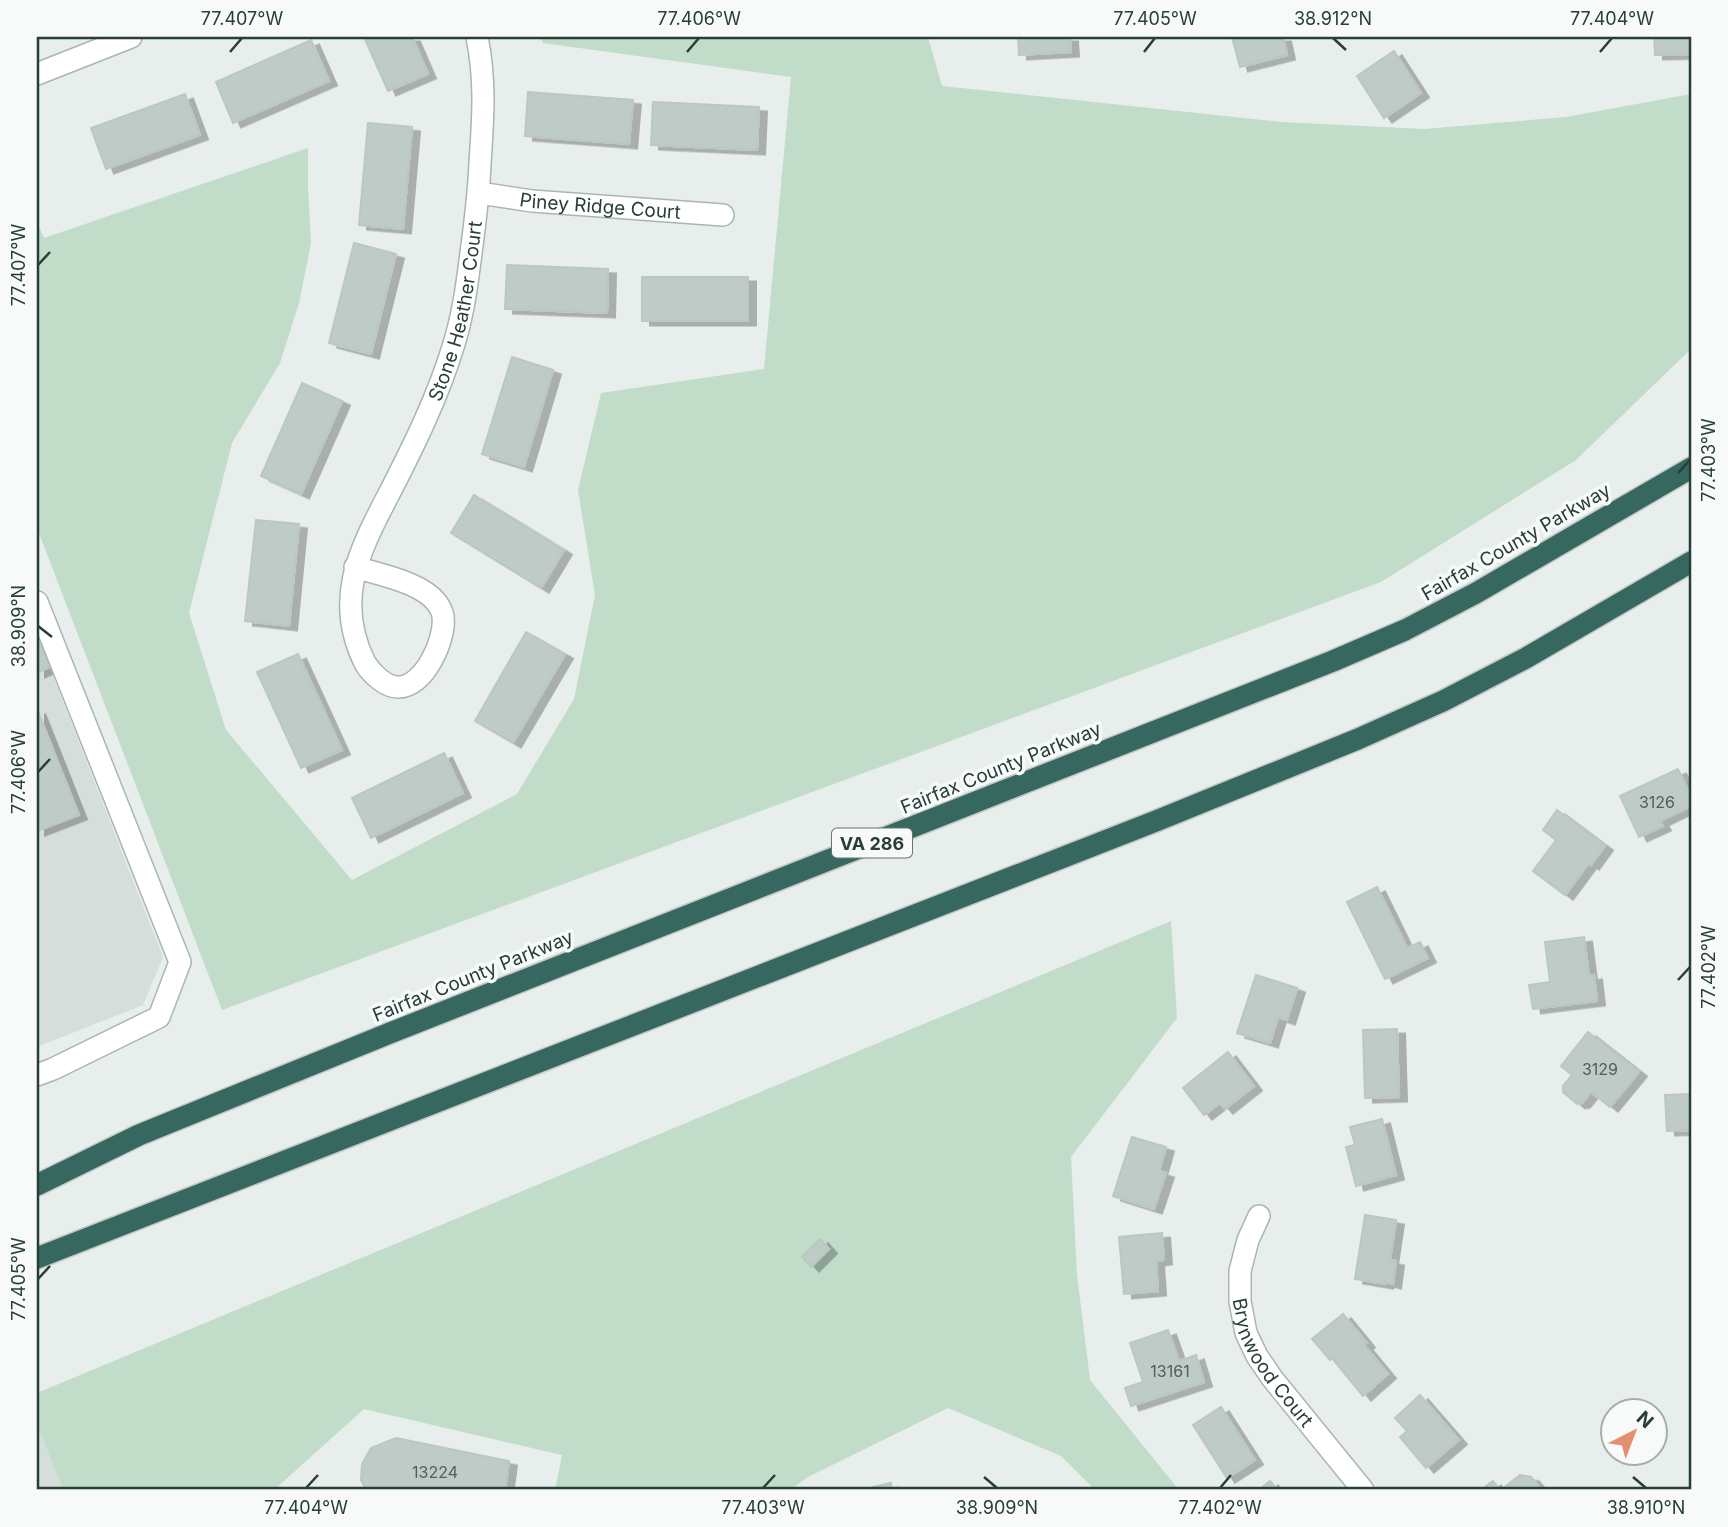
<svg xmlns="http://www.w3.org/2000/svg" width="1728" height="1527" font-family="Inter,sans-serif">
<defs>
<filter id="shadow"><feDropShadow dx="8" dy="4.5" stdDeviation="0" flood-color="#0004"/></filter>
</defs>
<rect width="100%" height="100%" fill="#e7eeeb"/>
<g fill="#d5deda">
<path d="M37,635L163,957L143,1005L37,1047Z"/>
<path d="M37,1424L63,1490H37Z"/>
</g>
<g fill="#c2dcca">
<path d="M540,37H928L942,86L1281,122L1424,129L1566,117L1691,94V349L1576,460L1381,582L222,1010L37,528V222L44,238L308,148V188L311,243L299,303L280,363L232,443L189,613L226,730L352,880L517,794L574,699L595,595L578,490L601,393L764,369L791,77L543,43Z"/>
<path d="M1171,921L1177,1018L1071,1157L1077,1275L1090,1380L1179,1490H1095L1061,1456L948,1408L808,1477L790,1490H555L562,1455L364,1409L274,1490H63L37,1424V1393Z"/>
</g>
<g fill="#bfcbc7" stroke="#bac7c2" stroke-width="2" filter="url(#shadow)">
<path d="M364,37H412L428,74L388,91Z"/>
<path d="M1018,37H1070L1071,52L1019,55Z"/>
<path d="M1232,37H1283L1287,55L1240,67Z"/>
<path d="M1654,37H1691V54L1655,55Z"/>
<path d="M311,40L329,81L233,123L216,82Z"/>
<path d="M1394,51L1421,93L1384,118L1357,76Z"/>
<path d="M528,92L633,100L629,144L525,136Z"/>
<path d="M185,94L200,135L106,169L91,128Z"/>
<path d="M653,102L759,107L757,150L651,145Z"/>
<path d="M368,123L412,127L403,229L359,225Z"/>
<path d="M354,243L396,254L371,354L329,343Z"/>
<path d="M507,265L608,269L607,313L505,309Z"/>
<rect x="642" y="277" width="106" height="44"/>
<path d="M512,357L553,370L524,467L482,454Z"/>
<path d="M302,383L342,401L301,494L261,476Z"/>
<path d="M474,495L564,550L541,588L451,533Z"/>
<path d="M256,520L299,524L289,626L245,621Z"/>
<path d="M526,632L565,654L513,743L475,721Z"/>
<path d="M37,635L50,667L37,673Z"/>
<path d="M298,654L342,750L301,768L257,672Z"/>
<path d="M37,709L79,815L37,831Z"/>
<path d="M444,753L463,793L371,838L352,798Z"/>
<path d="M1678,769L1691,797V806L1660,821L1663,826L1639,837L1620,796Z"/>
<path d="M1557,810L1605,846L1591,865L1589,863L1565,895L1533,871L1556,840L1543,830Z"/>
<path d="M1377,887L1407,948L1420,942L1428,958L1385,979L1347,902Z"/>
<path d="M1584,937L1589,976L1594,975L1597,1001L1533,1009L1529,985L1550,982L1545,942Z"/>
<path d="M1256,975L1297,988L1287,1020L1278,1017L1270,1043L1237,1033Z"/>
<path d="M1397,1029L1399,1097L1365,1098L1363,1030Z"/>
<path d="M1588,1032L1639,1072L1610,1107L1591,1092L1582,1103L1577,1104L1563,1092V1086L1572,1075L1561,1066Z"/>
<path d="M1228,1052L1254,1086L1225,1109L1220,1103L1204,1115L1183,1088Z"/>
<path d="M1691,1094V1130L1667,1131L1665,1095Z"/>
<path d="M1382,1119L1396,1175L1356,1186L1346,1147L1355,1145L1350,1127Z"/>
<path d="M1132,1137L1166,1147L1159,1171L1166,1173L1154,1209L1113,1196Z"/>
<path d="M1365,1215L1396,1220L1390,1260L1396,1261L1393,1284L1385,1282V1284L1355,1279Z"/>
<path d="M1162,1233L1164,1260L1156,1261L1158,1291L1124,1294L1119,1237Z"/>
<path d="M820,1239L829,1249L811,1267L802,1257Z"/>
<path d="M1343,1314L1367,1343L1364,1345L1388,1374L1363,1396L1332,1358L1330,1360L1312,1339Z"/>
<path d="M1168,1330L1179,1361L1196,1355L1204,1382L1131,1406L1125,1388L1143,1382L1130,1343Z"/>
<path d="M1420,1395L1459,1440L1426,1468L1400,1437L1407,1431L1395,1418Z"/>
<path d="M1221,1407L1255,1460L1227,1478L1193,1425Z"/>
<path d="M396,1438L509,1461L505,1490H366L361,1480L362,1464L371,1448Z"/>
<path d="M1520,1475L1531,1477L1542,1490H1501Z"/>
<path d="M1270,1481L1278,1490H1259Z"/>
<path d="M1493,1481L1500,1490H1481Z"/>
<path d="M891,1483L892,1490H874L873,1487Z"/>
</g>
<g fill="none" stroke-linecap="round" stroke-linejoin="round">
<defs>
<g id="minor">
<path d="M37,74L131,37"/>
<path id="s1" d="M479,193L532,201L723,215"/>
<path id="s2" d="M355,567C380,575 421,582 437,603C439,606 443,613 443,617C446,639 424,688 398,687C385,687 371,673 365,663C332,597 362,546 392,488C415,443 438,396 453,347C463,316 467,285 471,253C475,223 479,193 480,163C483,118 486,82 477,37"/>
<path d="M37,602L180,962L159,1017L53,1069L37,1075"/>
<path id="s3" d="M1259,1216L1248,1240L1240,1271V1301L1246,1333L1257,1356L1272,1378L1363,1490"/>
</g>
<g id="highway">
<path d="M37,1185L139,1135L390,1033L1333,661L1405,630L1476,593L1691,468"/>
<path d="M37,1258L1156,821L1358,739L1443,701L1526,658L1691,562"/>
</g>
</defs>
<use href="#minor" stroke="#aab6b2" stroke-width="24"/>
<use href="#highway" stroke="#c3c9c8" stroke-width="24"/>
<use href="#minor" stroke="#fff" stroke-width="21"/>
<use href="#highway" stroke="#36685f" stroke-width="21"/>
</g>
<path fill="none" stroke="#273e39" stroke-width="2.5" d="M1333,38L1346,50M230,52L242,38M687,52L699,38M1144,52L1155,38M1600,52L1612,38M38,265L50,252M1678,473L1690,460M38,626L52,637M38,772L50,759M1678,980L1690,967M38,1279L50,1266M984,1477L997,1488M1633,1477L1646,1488M306,1488L318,1475M763,1488L775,1475M1220,1488L1231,1475"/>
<g text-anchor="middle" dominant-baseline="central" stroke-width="7" stroke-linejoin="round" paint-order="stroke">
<g font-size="16" fill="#4d615c">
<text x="1657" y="802">3126</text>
<text x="1600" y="1069">3129</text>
<text x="1170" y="1371">13161</text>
<text x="435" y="1472">13224</text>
</g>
<rect fill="#f7faf9" stroke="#657673" stroke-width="2" x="832" y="828.5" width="80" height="29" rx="5"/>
<g font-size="18" font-weight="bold" fill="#273e39">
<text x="872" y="843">VA 286</text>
</g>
<g font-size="19" fill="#273e39" stroke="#f7faf9">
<text stroke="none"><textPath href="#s1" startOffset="122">Piney Ridge Court</textPath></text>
<text stroke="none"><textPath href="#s2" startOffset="614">Stone Heather Court</textPath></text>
<text transform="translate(1516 542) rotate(-30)">Fairfax County Parkway</text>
<text transform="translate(1001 768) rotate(-22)">Fairfax County Parkway</text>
<text transform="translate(473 976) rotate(-22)">Fairfax County Parkway</text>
<text stroke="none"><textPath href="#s3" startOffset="159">Brynwood Court</textPath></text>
</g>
</g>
<rect width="1728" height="1527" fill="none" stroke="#f7faf9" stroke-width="77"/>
<g transform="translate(1634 1432) rotate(42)"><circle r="33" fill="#f7faf9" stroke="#a4afac" stroke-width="2"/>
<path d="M0-5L12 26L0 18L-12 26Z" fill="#e48f6f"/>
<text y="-10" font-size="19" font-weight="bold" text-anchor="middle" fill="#273e39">N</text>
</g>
<rect x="38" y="38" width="1652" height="1450" fill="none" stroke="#273e39" stroke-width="2.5"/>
<g font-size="18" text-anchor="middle" fill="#273e39">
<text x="242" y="25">77.407°W</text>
<text x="699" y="25">77.406°W</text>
<text x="1155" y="25">77.405°W</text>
<text x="1333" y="25">38.912°N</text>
<text x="1612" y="25">77.404°W</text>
<text transform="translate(19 265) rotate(-90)" y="6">77.407°W</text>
<text transform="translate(1709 460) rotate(-90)" y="6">77.403°W</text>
<text transform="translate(19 626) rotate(-90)" y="6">38.909°N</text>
<text transform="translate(19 772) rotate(-90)" y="6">77.406°W</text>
<text transform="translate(1709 967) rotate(-90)" y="6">77.402°W</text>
<text transform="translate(19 1279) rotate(-90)" y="6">77.405°W</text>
<text x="306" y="1514">77.404°W</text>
<text x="763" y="1514">77.403°W</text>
<text x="997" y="1514">38.909°N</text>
<text x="1220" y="1514">77.402°W</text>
<text x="1646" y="1514">38.910°N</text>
</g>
</svg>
